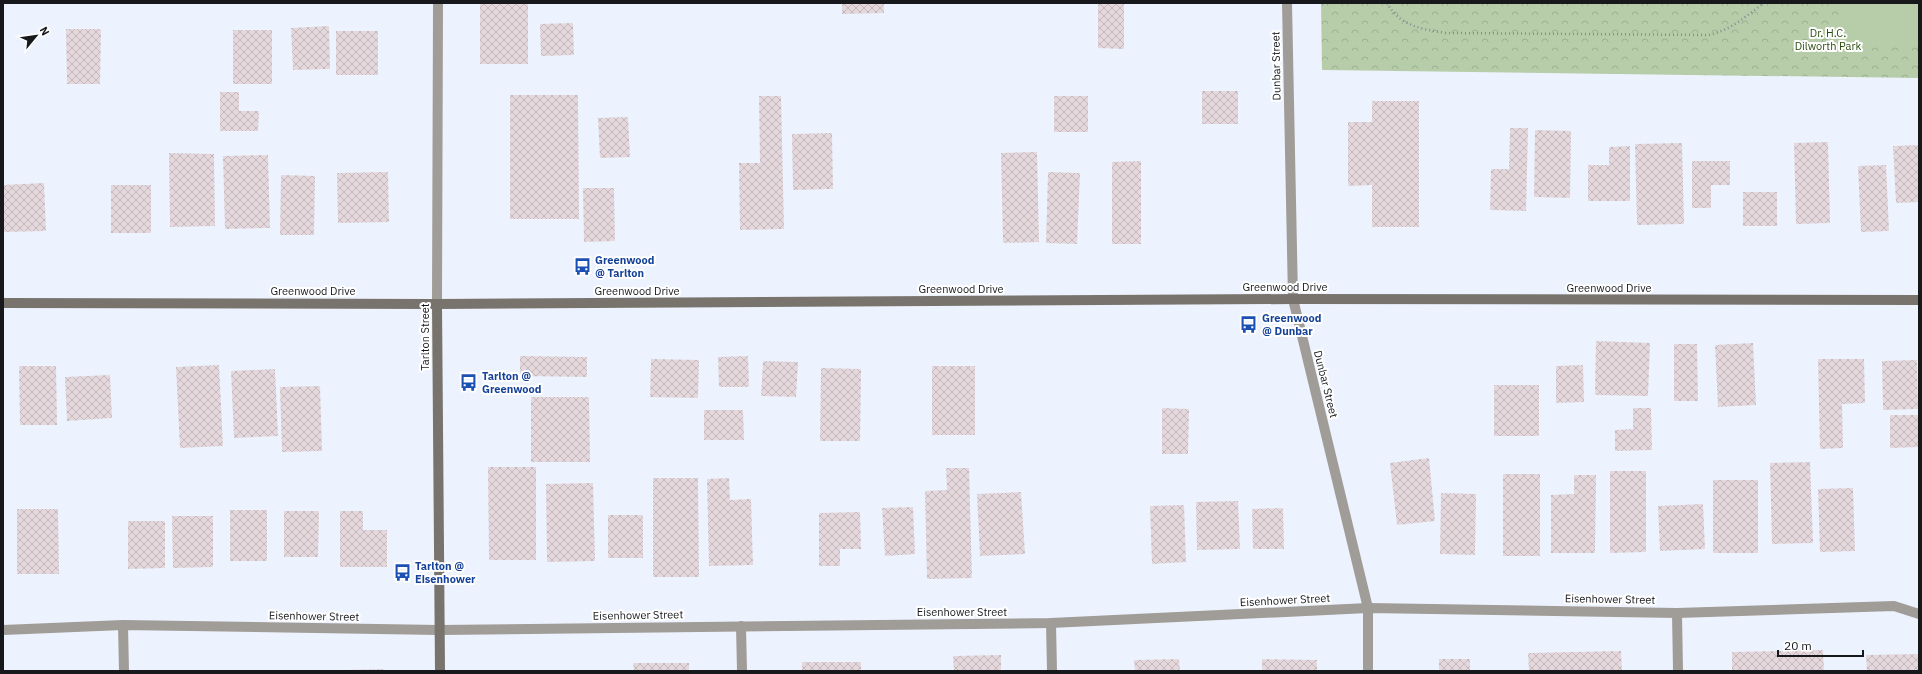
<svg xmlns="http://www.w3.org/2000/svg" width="1922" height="674" font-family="'IBM Plex Sans',sans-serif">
<defs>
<pattern id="forest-crowns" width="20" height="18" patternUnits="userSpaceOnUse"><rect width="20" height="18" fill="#b7cda9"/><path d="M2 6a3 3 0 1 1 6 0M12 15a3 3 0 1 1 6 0" fill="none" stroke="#9daf91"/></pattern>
<pattern id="building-cross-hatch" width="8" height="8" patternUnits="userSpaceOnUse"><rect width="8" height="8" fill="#e4d8dd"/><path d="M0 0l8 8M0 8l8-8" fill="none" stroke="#c3b9bd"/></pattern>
</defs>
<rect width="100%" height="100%" fill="#edf3fe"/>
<path fill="url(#forest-crowns)" d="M1321,3H1919V78L1322,70Z"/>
<path fill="#b7cda9" d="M1841,3H1919V44L1842,45Z"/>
<g fill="url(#building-cross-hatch)">
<rect x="480" y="3" width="48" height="61"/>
<path d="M842,3H884V13L842,14Z"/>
<path d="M1098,3H1124V49L1098,48Z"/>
<path d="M573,23L574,55L541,56L540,24Z"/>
<path d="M329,26L330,69L293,70L291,28Z"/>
<path d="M66,29H101L100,84H67Z"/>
<rect x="233" y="30" width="39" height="54"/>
<rect x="336" y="31" width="42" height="44"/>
<rect x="1202" y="91" width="36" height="33"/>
<path d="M220,92H239V111H259L258,131H220Z"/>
<path d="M510,95H578L579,219H510Z"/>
<path d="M759,96H781L784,229L740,230L739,163H760Z"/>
<rect x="1054" y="96" width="34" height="36"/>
<path d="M1372,101H1419V227H1372V185L1348,186V122H1372Z"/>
<path d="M628,117L630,157L600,158L598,118Z"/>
<path d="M1510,128H1528L1526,211L1490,210L1491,169H1509Z"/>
<path d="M1535,130L1571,131L1570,198L1534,197Z"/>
<path d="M832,133L833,189L793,190L792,134Z"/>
<path d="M1828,142L1830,223L1796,224L1794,143Z"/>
<path d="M1682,143L1684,224L1637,225L1635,144Z"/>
<path d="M1919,145V202L1896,203L1893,146Z"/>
<path d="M1630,146V201H1588V165H1609V147Z"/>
<path d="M1037,152L1039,242L1003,243L1001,153Z"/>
<path d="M169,153L214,154L215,226L170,227Z"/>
<path d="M268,155L270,228L225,229L223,156Z"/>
<path d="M1141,161V244H1112V162Z"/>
<path d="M1692,161H1730V185H1711V208H1692Z"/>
<path d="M1886,165L1889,231L1861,232L1858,166Z"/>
<path d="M388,172L389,222L338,223L337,173Z"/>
<path d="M1048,172L1080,173L1077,244L1046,243Z"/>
<path d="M281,175L315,176L314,235H280Z"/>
<path d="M44,183L46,231L3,232V185Z"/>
<rect x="111" y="185" width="40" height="48"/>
<path d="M583,188H614L615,241L584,242Z"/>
<rect x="1743" y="192" width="34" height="34"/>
<path d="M1596,341L1650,343L1648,396L1595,395Z"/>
<path d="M1753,343L1756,405L1718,407L1715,345Z"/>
<path d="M1674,344H1697L1698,401H1674Z"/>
<path d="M520,356L587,357V377L520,376Z"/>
<path d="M748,356L749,387H719L718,357Z"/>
<path d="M651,359L699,360L698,398L650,397Z"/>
<path d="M1818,359H1864L1865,403L1842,404L1843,448L1820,449Z"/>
<path d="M1917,360L1918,409L1883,410L1882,361Z"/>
<path d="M763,361L798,362L796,397L761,396Z"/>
<path d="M219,365L223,446L180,448L176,367Z"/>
<path d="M1583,365L1584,402L1556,403V366Z"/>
<path d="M19,366H56L57,425H20Z"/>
<rect x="932" y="366" width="43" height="69"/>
<path d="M821,368L861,369L860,441H820Z"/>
<path d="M275,369L278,436L234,438L231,371Z"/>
<path d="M110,375L112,418L67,421L65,377Z"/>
<rect x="1494" y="385" width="45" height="51"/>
<path d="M320,386L322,451L282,452L280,387Z"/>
<path d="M531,397H589L590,462H531Z"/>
<path d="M1162,408L1189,409L1188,454H1162Z"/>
<path d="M1633,408H1651L1652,450L1615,451V430L1633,429Z"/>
<path d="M704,410H743L744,440H704Z"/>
<path d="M1890,415H1919V447L1890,448Z"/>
<path d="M1429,458L1435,521L1397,525L1390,463Z"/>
<path d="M1810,462L1813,543L1772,544L1770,463Z"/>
<path d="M488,467H536V560H489Z"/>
<path d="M946,468H969L972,578L927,579L925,491L947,490Z"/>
<path d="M1610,471H1646V552L1610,553Z"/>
<rect x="1503" y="474" width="37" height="82"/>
<path d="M1574,475H1596L1595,553H1551V495L1574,494Z"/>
<path d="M653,478H698L699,577H653Z"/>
<path d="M729,478L730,500L751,499L753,565L709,566L707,479Z"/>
<rect x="1713" y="480" width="45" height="73"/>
<path d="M593,483L595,561L547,562L546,484Z"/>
<path d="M1853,488L1855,551L1820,552L1818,489Z"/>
<path d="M1021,492L1025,554L980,556L977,494Z"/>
<path d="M1441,493L1476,494L1475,555L1440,554Z"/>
<path d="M1238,501L1240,549L1197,550L1196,502Z"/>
<path d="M1703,504L1705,549L1660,551L1658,506Z"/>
<path d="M1184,505L1186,562L1152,564L1150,506Z"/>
<path d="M913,507L915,554L885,556L882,508Z"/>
<path d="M1283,508L1284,549H1253L1252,509Z"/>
<path d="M17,509H58L59,574H17Z"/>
<rect x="230" y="510" width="37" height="51"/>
<path d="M284,511H319L318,557H284Z"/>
<path d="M340,511H363V530H387V567H340Z"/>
<path d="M860,512L861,549H840V566H819V513Z"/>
<rect x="608" y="515" width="35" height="43"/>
<path d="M172,516H213V567L173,568Z"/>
<path d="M128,521H165V568L128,569Z"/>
<path d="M1823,650L1824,671H1732V652Z"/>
<path d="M1621,651L1622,671H1529L1528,653Z"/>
<path d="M1919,654V671H1867L1866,655Z"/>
<path d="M1001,655V671H954L953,656Z"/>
<path d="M1179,659L1180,671H1135L1134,660Z"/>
<path d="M1262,659L1317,660V671H1262Z"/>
<rect x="1439" y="659" width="31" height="12"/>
<rect x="802" y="662" width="59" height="9"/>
<path d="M633,663H689V671H634Z"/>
<path d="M384,669V671H342V670Z"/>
</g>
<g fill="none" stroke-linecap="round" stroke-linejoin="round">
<path stroke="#878b93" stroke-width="2.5" stroke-dasharray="1 3" stroke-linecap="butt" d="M1387,3C1400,26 1421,29 1446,33L1709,35C1731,30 1746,16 1764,3"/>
<g stroke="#a09c98" stroke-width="10">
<path d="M1287,3L1293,299L1368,608V671"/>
<path d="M437,304L438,3"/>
<path d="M1677,613L1678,671"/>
<path d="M1051,623L1052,671"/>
<path d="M123,625L124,671"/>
<path d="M741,626L742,671"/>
<path d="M3,630L123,625L439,630L1051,623L1368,608L1677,613L1894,606L1919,614"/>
</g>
<g stroke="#78736d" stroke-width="10">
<path d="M3,303L437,304L1293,299L1919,300"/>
<path d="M437,304L440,671"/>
</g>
</g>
<defs>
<symbol id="bus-bare" viewBox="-9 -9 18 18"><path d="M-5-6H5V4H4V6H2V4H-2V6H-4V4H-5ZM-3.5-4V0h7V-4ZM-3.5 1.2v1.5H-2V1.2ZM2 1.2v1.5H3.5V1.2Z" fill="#1a4fb4" stroke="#fff" stroke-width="2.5" paint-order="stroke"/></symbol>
</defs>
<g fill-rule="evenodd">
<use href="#bus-bare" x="570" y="254" width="25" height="25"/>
<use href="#bus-bare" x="1236" y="312" width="25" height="25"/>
<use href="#bus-bare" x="456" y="370" width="25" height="25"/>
<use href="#bus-bare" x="390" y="560" width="25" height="25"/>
</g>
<g text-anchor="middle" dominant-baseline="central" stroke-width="4" stroke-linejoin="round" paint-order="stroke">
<g font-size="11" fill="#2c4d10" stroke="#fff">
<text x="1828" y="33">Dr. H.C.<tspan x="1828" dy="13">Dilworth Park</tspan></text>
</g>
<g font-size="11" fill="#16181c" stroke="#fff">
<text transform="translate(1276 66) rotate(-91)">Dunbar Street</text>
<text x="1285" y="287">Greenwood Drive</text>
<text x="1609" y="288">Greenwood Drive</text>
<text x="961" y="289">Greenwood Drive</text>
<text x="313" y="291">Greenwood Drive</text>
<text x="637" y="291">Greenwood Drive</text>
<text transform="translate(425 337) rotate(-90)">Tarlton Street</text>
<text transform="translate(1326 384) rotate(76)">Dunbar Street</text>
<text transform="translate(1610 599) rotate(1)">Eisenhower Street</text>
<text transform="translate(1285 600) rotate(-3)">Eisenhower Street</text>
<text x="962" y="612">Eisenhower Street</text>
<text transform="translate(638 615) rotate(-1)">Eisenhower Street</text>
<text transform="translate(314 616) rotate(1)">Eisenhower Street</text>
</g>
<g font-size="11" font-weight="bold" fill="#164399" stroke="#fff" text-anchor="start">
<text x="595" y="260">Greenwood<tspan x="595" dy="13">@ Tarlton</tspan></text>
<text x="1262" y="318">Greenwood<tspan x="1262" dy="13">@ Dunbar</tspan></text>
<text x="482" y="376">Tarlton @<tspan x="482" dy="13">Greenwood</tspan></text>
<text x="415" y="566">Tarlton @<tspan x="415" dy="13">Eisenhower</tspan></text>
</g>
</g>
<rect width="1922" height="674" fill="none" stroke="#16181c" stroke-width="8"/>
<g transform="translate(36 36) rotate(61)" stroke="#ffffff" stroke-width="3" paint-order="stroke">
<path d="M0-3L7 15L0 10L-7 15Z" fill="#16181c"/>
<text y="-6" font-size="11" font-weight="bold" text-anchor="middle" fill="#16181c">N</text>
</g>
<path d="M1778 650v6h85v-6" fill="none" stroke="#16181c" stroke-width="2"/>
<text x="1784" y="650" font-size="12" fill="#16181c" stroke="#ffffff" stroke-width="3" paint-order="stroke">20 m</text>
</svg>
